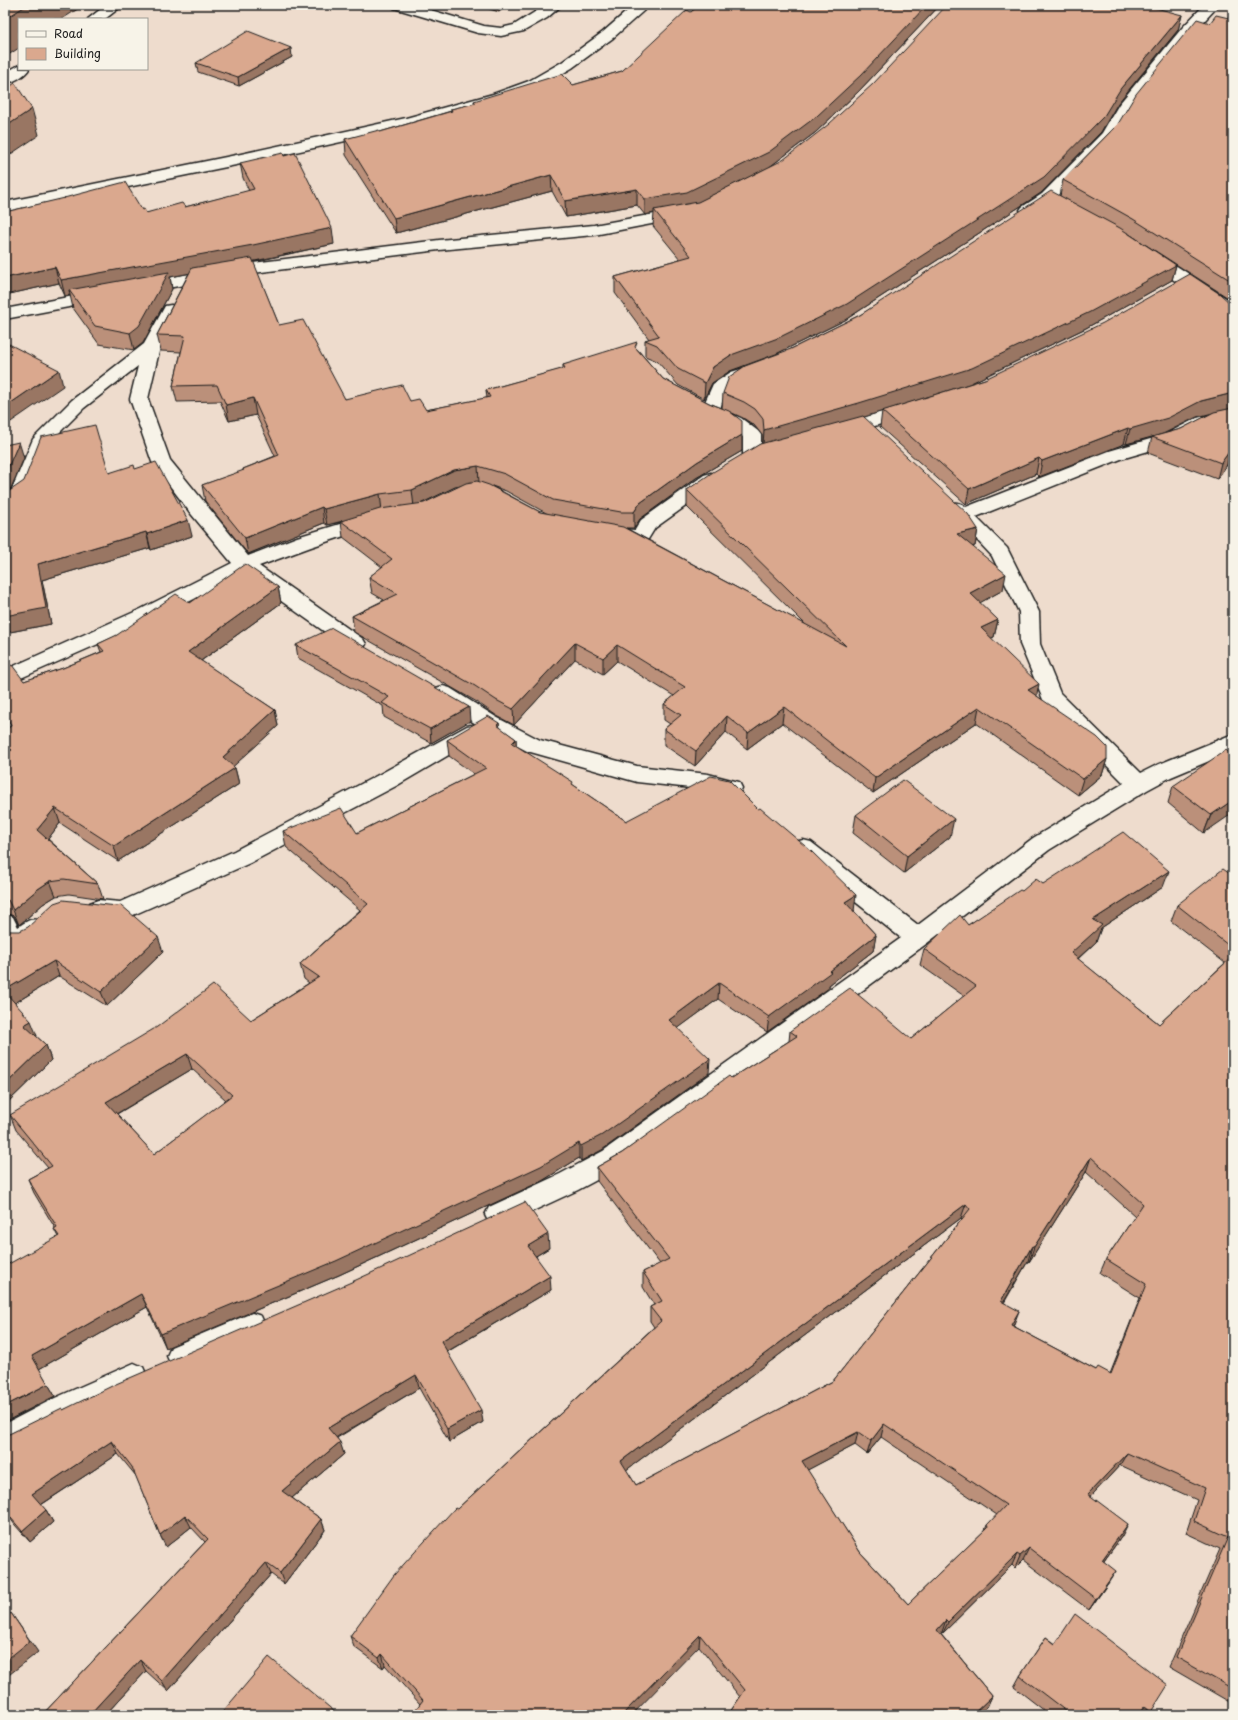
<svg xmlns="http://www.w3.org/2000/svg" width="1238" height="1720" font-family="'Playpen Sans',sans-serif">
<rect width="100%" height="100%" fill="#eedccd"/>
<filter id="ink" filterUnits="userSpaceOnUse"><feTurbulence type="fractalNoise" baseFrequency=".025" numOctaves="2"/><feDisplacementMap in="SourceGraphic" scale="8" xChannelSelector="R" yChannelSelector="G"/><feConvolveMatrix kernelMatrix="1 2 1 2 8 2 1 2 1" color-interpolation-filters="sRGB"/></filter>
<g filter="url(#ink)">
<g fill="none" stroke-linecap="round" stroke-linejoin="round">
<defs>
<g id="minor">
<path d="M106,5H123L105,19H88Z"/>
<path d="M392,5H414L484,26L501,28L514,25L546,5H562L547,18L524,31L501,36L478,33L394,8Z"/>
<path d="M634,5H650L613,38L572,68L539,87L503,100L409,127L241,164L5,212V202L241,154L406,118L493,94L529,81L562,62L603,32Z"/>
<path d="M1204,5H1219L1192,34L1131,108L1114,138L1054,200L1034,213L1028,215L1022,213L1020,210L1022,207L1042,194L1102,133L1119,104L1182,28Z"/>
<path d="M19,65V69H29C25,76 13,82 5,84V73Z"/>
<path d="M682,209L688,211L690,214L688,217L594,235L439,250L236,275L142,293L136,292L134,288L136,284L142,283L236,265L439,240L594,225Z"/>
<path d="M1149,251L1155,252L1229,300L1233,304V318L1227,317L1217,308L1143,260L1141,256L1143,252Z"/>
<path d="M100,291L106,292L108,296L106,300L5,319V309Z"/>
<path d="M171,305L177,306L180,310L160,347L148,399L170,460L248,556L297,537L363,517L370,515L377,517L379,521L377,525L311,547L259,566L363,639L366,644L363,649L356,651L349,649L243,574L155,619L5,685V670L141,609L232,563L192,515L152,462L130,399L138,366L84,408L47,445L27,496L12,507L5,509V494L12,489L33,439L72,400L144,344L165,306Z"/>
<path d="M754,365L760,366L763,370C756,380 735,380 727,391C723,395 722,404 720,409L741,418L758,431L761,435V455L758,459L752,461L746,459L743,455V437L729,426L704,415L701,411L713,384L731,372Z"/>
<path d="M910,403L916,405L919,409L916,413L840,437L834,435L831,431L834,427Z"/>
<path d="M1233,409V421L1209,426L1176,443L1121,459L976,517L1007,548L1039,612L1040,644L1060,693L1141,773L1157,765L1233,734V751L1171,777L1147,790L1049,850L926,944L621,1167L578,1190L507,1223L498,1226L489,1223L485,1215L489,1207L560,1174L603,1151L901,938L795,854L792,848L795,842L803,840L811,842L918,925L1033,838L1124,783L1044,702L1020,644L1019,612L992,556L947,508L949,504C956,502 961,502 966,507L1109,451L1164,435L1197,418Z"/>
<path d="M711,473L718,475L720,479L718,483L655,528L647,541C633,545 617,542 603,539L600,534L603,529L610,528L635,530L641,520L704,475Z"/>
<path d="M443,686L450,688L496,717L540,740L637,766L708,774L739,782L742,788L739,794L731,796L708,790L637,782L527,751L483,728L484,731L481,736L396,786L250,863L122,920L98,918L90,915L87,909L90,903L98,900L120,902L234,851L380,774L467,726L476,724L436,698L433,693L436,688Z"/>
<path d="M5,914L13,917L18,927C27,921 31,917 42,921L45,927C38,942 20,949 5,941Z"/>
<path d="M252,1313L261,1316L265,1325L261,1334L180,1368L171,1365L167,1356L171,1347Z"/>
<path d="M134,1363L143,1367L147,1376L143,1385L75,1416L5,1451V1424L55,1398Z"/>
</g>
</defs>
<use href="#minor" stroke="#1c1c1c" stroke-width="3"/>
<use href="#minor" fill="#f7f3e8" fill-rule="evenodd"/>
</g>
<g fill="#bb907a" stroke="#1c1c1c" fill-rule="evenodd">
<path d="M477,5H507L499,12Z"/>
<path d="M699,5H940L859,91L816,132L768,168L1182,15L1178,30L1118,103L1101,132L1041,193L845,320L776,354L730,371L712,383L704,399L678,385L657,361L645,356V340L649,339L615,293V277L680,259L653,226L654,213L645,215L637,205L566,217L552,191L396,233L346,155L345,139L380,132L451,111V109L474,104V101L573,85L622,71Z"/>
<path d="M1233,19V302L1230,299L1129,234L1176,265L1172,280L1086,328L969,384L863,417L978,529L975,546H972L1003,590L979,603L998,620L994,637L991,638L1037,696L1107,759L1102,775L1078,795L976,723L873,793L782,723L747,749L726,732L695,766L664,745V729L670,724L664,720V704L674,696L617,661L603,674L575,659L514,725L497,716L477,702L354,632L352,616L384,600L372,593L369,577L382,567L343,537L341,522L327,525L324,523L248,554L205,501L202,485L243,471V469L275,456L256,415L229,421L220,401L177,402L173,386L181,352L161,351L157,335L189,273L170,277L172,289L143,343L134,350L99,344L73,308L70,295L65,296L59,283L5,295V212L64,199V198L142,210L146,213L185,207L249,191L243,178L240,163L334,244L253,262L279,325L345,399L410,401L426,410L487,398L486,390L563,369V365L637,349L663,379L709,403L722,408L723,393L791,349L860,315L1060,196L1063,180L1118,124L1210,23ZM730,412L743,418L754,425L762,435V443L687,490V507L806,625L626,528H634L640,519L696,478L742,451ZM461,486L424,503L419,504L455,487ZM492,486L506,491L548,514L540,512Z"/>
<path d="M292,57L239,86L198,72L196,63Z"/>
<path d="M1230,303H1233V408L1223,410L1233,408V468L1227,465L1217,479L1148,453L1152,437L1181,429L1213,413L1197,417L1163,434L1126,444H1124L1039,477L1036,474L966,504L880,427L882,411Z"/>
<path d="M135,469L192,536L151,550L150,548L42,580L51,624L5,633L109,473Z"/>
<path d="M278,587L281,603L201,661L275,710L278,726L233,766L235,768L239,784L118,861L60,823L48,839L98,884L103,899L69,894L56,896L43,904L19,925L14,916L5,913V730L11,726L5,710V663L7,667L24,681L63,668L101,652L98,644L190,603Z"/>
<path d="M296,645L470,721L431,743L384,717L383,706L298,658Z"/>
<path d="M499,723L500,728L516,739V746L626,821L854,911L876,935L873,951L829,985V988L767,1032L718,999L678,1028L709,1073L602,1150L581,1161L579,1158L542,1181L339,1275L166,1348L147,1307L39,1369L55,1396L5,1422L58,1237L54,1229L55,1228L34,1193L28,1179L48,1168L16,1130L10,1115L251,1020L309,983L304,979L300,964L360,910L286,847L283,831L357,833L474,774L449,756L447,740ZM192,1069L226,1100L154,1154L117,1114Z"/>
<path d="M1233,756L1204,833L1168,803L1173,786Z"/>
<path d="M856,815L950,837L904,873L853,833Z"/>
<path d="M1233,876V1704L1169,1667L1220,1549L1186,1533L1197,1500L1120,1465L1091,1496L1122,1536L1104,1561L1109,1582L1089,1610L1023,1560L1015,1568L1012,1565L943,1633L942,1632L940,1633L992,1696L987,1707L978,1715H728L740,1697L699,1646L420,1704L385,1665L383,1668L354,1647L350,1636L457,1509L654,1327L650,1321V1307L654,1305L643,1287V1272L660,1264L597,1181V1167L622,1153L731,1078L789,1041L790,1031L911,1039L964,996L920,965L924,949L968,925L1022,891L1043,884L1163,887L1101,928L1096,942L1078,959L1159,1024L1225,963L1171,921L1177,905ZM1086,1172L1135,1216L1106,1259L1100,1273L1140,1298L1110,1374L1096,1370L1013,1326L1014,1324L1004,1303L1028,1261L1029,1262ZM961,1218L962,1219L833,1381L636,1485L626,1470ZM881,1437L997,1515L987,1525L985,1530L908,1604L860,1552L807,1470L855,1445L867,1454Z"/>
<path d="M5,930L9,931L163,952L107,1006L59,976L15,1003L37,1036H36L46,1045L51,1060L5,1105Z"/>
<path d="M549,1248L536,1256L551,1290L447,1352L483,1422L449,1442L419,1388L337,1438L344,1454L292,1498L321,1519L325,1530L284,1584L271,1574L168,1691L146,1671L105,1715H42L205,1542L191,1527L166,1547L160,1535L136,1476L118,1454L41,1505L46,1510L53,1522L30,1542L15,1525L5,1511V1436L63,1410Z"/>
<path d="M1046,1637L1151,1712L1149,1715H1050L1014,1687L1020,1676Z"/>
</g>
<g fill="#997663" stroke="#1c1c1c">
<path d="M27,5H84L62,19H19V48L5,57V19Z"/>
<path d="M499,5H507L499,12Z"/>
<path d="M927,5H940L859,91L816,132L768,168L687,208L654,210V213L645,215V199Z"/>
<path d="M1182,15L1178,30L1118,103L1101,132L1041,193L845,320L776,354L730,371L712,383L704,399L705,383L713,367L1121,88Z"/>
<path d="M291,48L292,57L239,86L238,77Z"/>
<path d="M32,109L39,135L5,158V127Z"/>
<path d="M551,175L552,191L396,233L394,218Z"/>
<path d="M637,189V205L566,217L565,201Z"/>
<path d="M332,228L334,244L255,261L170,277L172,289L143,343L134,350L130,333L69,290L70,295L65,296L61,280Z"/>
<path d="M1176,265L1172,280L1086,328L969,384L858,419L763,445L764,430Z"/>
<path d="M55,267L59,283L5,295V278Z"/>
<path d="M59,370L63,386L5,426V407Z"/>
<path d="M1233,393V408L1197,417L1163,434L1126,444L1130,429L1201,401Z"/>
<path d="M253,398L256,415L229,421L226,405Z"/>
<path d="M1128,428L1124,444L1039,477L1042,461Z"/>
<path d="M742,435V451L696,478L640,519L634,528V512L640,503L697,462Z"/>
<path d="M19,442L24,458L11,488L5,493V473Z"/>
<path d="M1231,449L1227,465L1217,479L1221,463Z"/>
<path d="M1039,458L1036,474L966,504L969,489Z"/>
<path d="M478,466L479,483L455,487L414,507L412,490L454,470Z"/>
<path d="M380,494L382,511L327,525L324,509Z"/>
<path d="M322,507L324,523L248,554L245,538Z"/>
<path d="M188,520L192,536L151,550L147,534Z"/>
<path d="M978,529L975,546L954,550L957,534Z"/>
<path d="M146,532L150,548L42,580L51,624L5,633V616L38,564Z"/>
<path d="M1006,574L1003,590L967,610L970,593Z"/>
<path d="M278,587L281,603L191,668L188,652Z"/>
<path d="M998,620L994,637L978,644L981,628Z"/>
<path d="M575,643V659L514,725L513,709Z"/>
<path d="M617,645V661L603,674V658Z"/>
<path d="M1039,684L1036,700L1028,690Z"/>
<path d="M469,707L470,721L431,743L430,729Z"/>
<path d="M784,707L782,723L747,749L748,733Z"/>
<path d="M979,707L976,723L873,793L875,778Z"/>
<path d="M275,710L278,726L227,772L223,757Z"/>
<path d="M727,716L726,732L695,766L696,751Z"/>
<path d="M499,723L501,739L497,725Z"/>
<path d="M516,739L517,756L512,743Z"/>
<path d="M1107,759L1102,775L1078,795L1083,779Z"/>
<path d="M235,768L239,784L118,861L114,846Z"/>
<path d="M1233,800V813L1204,833L1211,815Z"/>
<path d="M55,808L60,823L43,846L37,830Z"/>
<path d="M954,819L950,837L904,873L907,856Z"/>
<path d="M1169,871L1163,887L1101,928L1096,942L1066,969L1071,953L1093,920Z"/>
<path d="M50,881L56,896L43,904L19,925L13,910L38,889Z"/>
<path d="M856,895L854,911L843,918L845,902Z"/>
<path d="M876,935L873,951L829,985V988L767,1032L769,1017L830,971Z"/>
<path d="M158,937L163,952L107,1006L101,992Z"/>
<path d="M54,961L59,976L10,1006L5,993V990Z"/>
<path d="M719,983L718,999L669,1035V1020Z"/>
<path d="M31,1021L37,1036L30,1040L24,1025Z"/>
<path d="M46,1045L51,1060L5,1105V1085Z"/>
<path d="M187,1054L192,1069L111,1117L106,1102Z"/>
<path d="M710,1059L709,1073L602,1150L581,1161V1146Z"/>
<path d="M579,1143V1158L542,1181L339,1275L166,1348L161,1334Z"/>
<path d="M1091,1157L1086,1172L1029,1262L1034,1247Z"/>
<path d="M966,1204L961,1218L621,1474V1461Z"/>
<path d="M548,1234L549,1248L529,1260L528,1246Z"/>
<path d="M1032,1246L1028,1261L996,1315L1001,1301Z"/>
<path d="M550,1276L551,1290L443,1354L441,1341Z"/>
<path d="M141,1294L147,1307L39,1369L32,1356Z"/>
<path d="M1019,1311L1014,1324L1006,1338L1011,1325Z"/>
<path d="M416,1375L419,1388L332,1440L328,1428Z"/>
<path d="M48,1384L55,1396L5,1422V1406Z"/>
<path d="M481,1410L483,1422L449,1442L447,1429Z"/>
<path d="M884,1424L881,1437L867,1454L871,1441Z"/>
<path d="M858,1432L855,1445L800,1474L802,1461Z"/>
<path d="M112,1441L118,1454L39,1506L32,1494Z"/>
<path d="M340,1442L344,1454L286,1503L282,1491Z"/>
<path d="M1127,1453L1120,1465L1082,1506L1088,1494Z"/>
<path d="M46,1510L53,1522L30,1542L22,1531Z"/>
<path d="M185,1515L191,1527L166,1547L160,1535Z"/>
<path d="M321,1519L325,1530L284,1584L280,1573Z"/>
<path d="M1128,1524L1122,1536L1096,1572L1102,1560Z"/>
<path d="M1029,1548L1023,1560L1015,1568L1020,1556Z"/>
<path d="M1017,1554L1012,1565L943,1633L948,1622Z"/>
<path d="M266,1563L271,1574L168,1691L162,1681Z"/>
<path d="M1116,1571L1109,1582L1089,1610L1096,1599Z"/>
<path d="M11,1613L38,1652L5,1678V1661Z"/>
<path d="M946,1620L942,1632L933,1641L937,1630Z"/>
<path d="M700,1635L699,1646L632,1715H622Z"/>
<path d="M382,1654L385,1665L383,1668L379,1658Z"/>
<path d="M140,1660L146,1671L105,1715H89Z"/>
<path d="M992,1696L987,1707L978,1715H972Z"/>
</g>
<g fill="#daa88e" stroke="#1c1c1c" fill-rule="evenodd">
<path d="M5,5H27L5,19Z"/>
<path d="M699,5H927L861,75L817,116L769,152L687,192L645,199L637,189L565,201L551,175L394,218L345,139L379,130L380,132L452,111L451,109L476,103L474,101L562,74L573,85L622,71L687,10L691,12Z"/>
<path d="M947,5H1145L1182,15L1121,88L1104,116L1044,177L847,304L778,338L731,355L713,367L705,383L678,369L657,345L645,340L659,336L615,277L691,256L654,210L698,202L783,160L829,124L873,84Z"/>
<path d="M1216,15L1233,19V282L1133,219L1063,180L1118,124L1136,94L1197,19L1210,23Z"/>
<path d="M248,31L291,48L238,77L196,63Z"/>
<path d="M15,83L32,109L5,127V90Z"/>
<path d="M283,153L284,156L295,153L332,228L253,245L61,280L55,267L5,278V212L65,198H64L125,182L142,210L144,209L146,213L182,203L185,207L254,189L240,163Z"/>
<path d="M1051,191L1120,228L1176,265L1090,312L972,368L859,403L764,430L763,419L755,409L744,402L723,393L729,377L745,366L791,349L860,315Z"/>
<path d="M252,258L279,325L303,320L345,399L402,385L410,401L419,399L426,410L490,397L486,390L565,368L563,365L637,342L635,347L663,379L709,403L729,411L742,421V435L697,462L640,503L634,512H621L553,500L505,474L478,466L454,470L412,490L380,494L324,509L322,507L245,538L202,485L244,470L243,469L279,455L253,398L226,405L217,385L173,386L185,336L157,335L192,268Z"/>
<path d="M169,272L139,326L130,333L95,326L69,290Z"/>
<path d="M1190,274L1220,294L1230,303H1233V393L1201,401L1168,418L1130,429L1128,428L1042,461L1039,458L969,489L882,411L985,379L1103,323Z"/>
<path d="M5,342L59,370L5,407Z"/>
<path d="M1233,408V450L1231,449L1221,463L1152,437L1181,429L1214,412Z"/>
<path d="M863,416L968,514L978,529L957,534L1006,574L970,593L998,620L981,628L1039,684L1028,690L1097,737L1107,747V759L1083,779L979,707L875,778L784,707L748,733L727,716L696,751L664,729L681,715L664,704L685,687L617,645L603,658L575,643L513,709L496,700L475,686L352,616L398,594L369,577L392,559L341,521L380,509L424,503L466,483L477,481L489,485L540,512L623,527L846,646L687,490L713,472L760,444Z"/>
<path d="M95,425L109,473L134,465L135,469L156,462L188,520L147,534L146,532L38,564L46,608L5,616V493L8,492L24,481L41,437Z"/>
<path d="M19,442L6,472L5,473V445Z"/>
<path d="M245,564L278,587L188,652L275,710L223,757L235,768L114,846L55,808L37,830L98,884L64,879L50,881L38,889L13,910L8,900H5V754L12,750L5,744V730L11,726L5,710V668L12,665L24,681L63,668L104,651L98,644L117,635L176,594L190,603Z"/>
<path d="M332,628L469,707L430,729L382,703L389,697L296,645Z"/>
<path d="M488,716L499,723L497,725L516,739L512,743L573,782L572,784L626,821L711,776L729,780L758,809L760,808L811,851L856,895L845,902L876,935L830,971L831,972L769,1017L719,983L669,1020L710,1059L602,1135L581,1146L579,1143L541,1166L336,1261L161,1334L141,1294L32,1356L48,1384L5,1406V1266L59,1236L54,1229L57,1227L28,1179L52,1166L10,1115L157,1027L213,985L251,1020L319,977L300,964L368,904L283,831L341,808L357,833L486,768L447,740ZM187,1054L232,1095L154,1154L106,1102Z"/>
<path d="M1226,750L1233,756V800L1211,815L1173,786Z"/>
<path d="M903,780L954,819L907,856L856,815Z"/>
<path d="M1123,832L1169,871L1093,920L1102,925L1071,953L1159,1024L1233,956V1689L1176,1657L1228,1537L1194,1521L1205,1488L1127,1453L1088,1494L1128,1524L1102,1560L1116,1571L1096,1599L1029,1548L1020,1556L1017,1554L948,1622L946,1620L937,1630L992,1696L972,1715H728L745,1690L700,1635L622,1715H411L423,1700L382,1654L379,1658L350,1636L394,1575L455,1508L457,1509L661,1321L650,1307L662,1301L643,1272L669,1259L597,1167L622,1153L729,1076L731,1078L797,1036L790,1031L850,988L911,1039L976,986L924,949L960,915L968,925L1020,890L1022,891L1036,879L1043,884ZM1091,1157L1143,1204L1106,1259L1146,1284L1111,1374L1098,1367L1096,1370L1011,1325L1019,1311L1001,1301L1032,1246L1034,1247ZM966,1204L970,1209L833,1381L636,1485L621,1461ZM884,1424L1006,1505L987,1525L988,1527L908,1604L860,1552L802,1461L858,1432L871,1441Z"/>
<path d="M1223,869L1233,876V949L1177,905Z"/>
<path d="M63,900L117,906L121,905L158,937L101,992L54,961L5,990V930L9,931H20L28,927L54,903Z"/>
<path d="M5,992L31,1021L24,1025L46,1045L5,1085Z"/>
<path d="M525,1202L548,1234L528,1246L550,1276L441,1341L481,1410L447,1429L416,1375L328,1428L340,1442L282,1491L321,1519L280,1573L266,1563L162,1681L140,1660L89,1715H42L208,1539L185,1515L160,1535L132,1467L112,1441L32,1494L46,1510L22,1531L5,1511V1436L62,1408L63,1410L116,1384L356,1280Z"/>
<path d="M11,1613L30,1641L5,1661V1618Z"/>
<path d="M1075,1614L1168,1685L1151,1712L1144,1706L1139,1715H1071L1020,1676L1046,1637L1055,1644Z"/>
<path d="M269,1657L335,1712L333,1715H220Z"/>
</g>
</g>
<rect width="1238" height="1720" fill="none" stroke="#f7f3e8" stroke-width="20"/>
<rect x="10" y="10" width="1218" height="1700" fill="none" stroke="#1c1c1c" stroke-width="1.5" filter="url(#ink)"/>
<rect x="18" y="18" width="130" height="52" fill="#f7f3e8" stroke="#9f9d96"/>
<rect x="26" y="31" width="20" height="6" fill="#f7f3e8" stroke="#9f9d96"/>
<text x="54" y="38" font-size="12" fill="#1c1c1c">Road</text>
<rect x="26" y="48" width="20" height="12" fill="#daa88e" stroke="#9f9d96"/>
<text x="54" y="58" font-size="12" fill="#1c1c1c">Building</text>
</svg>
